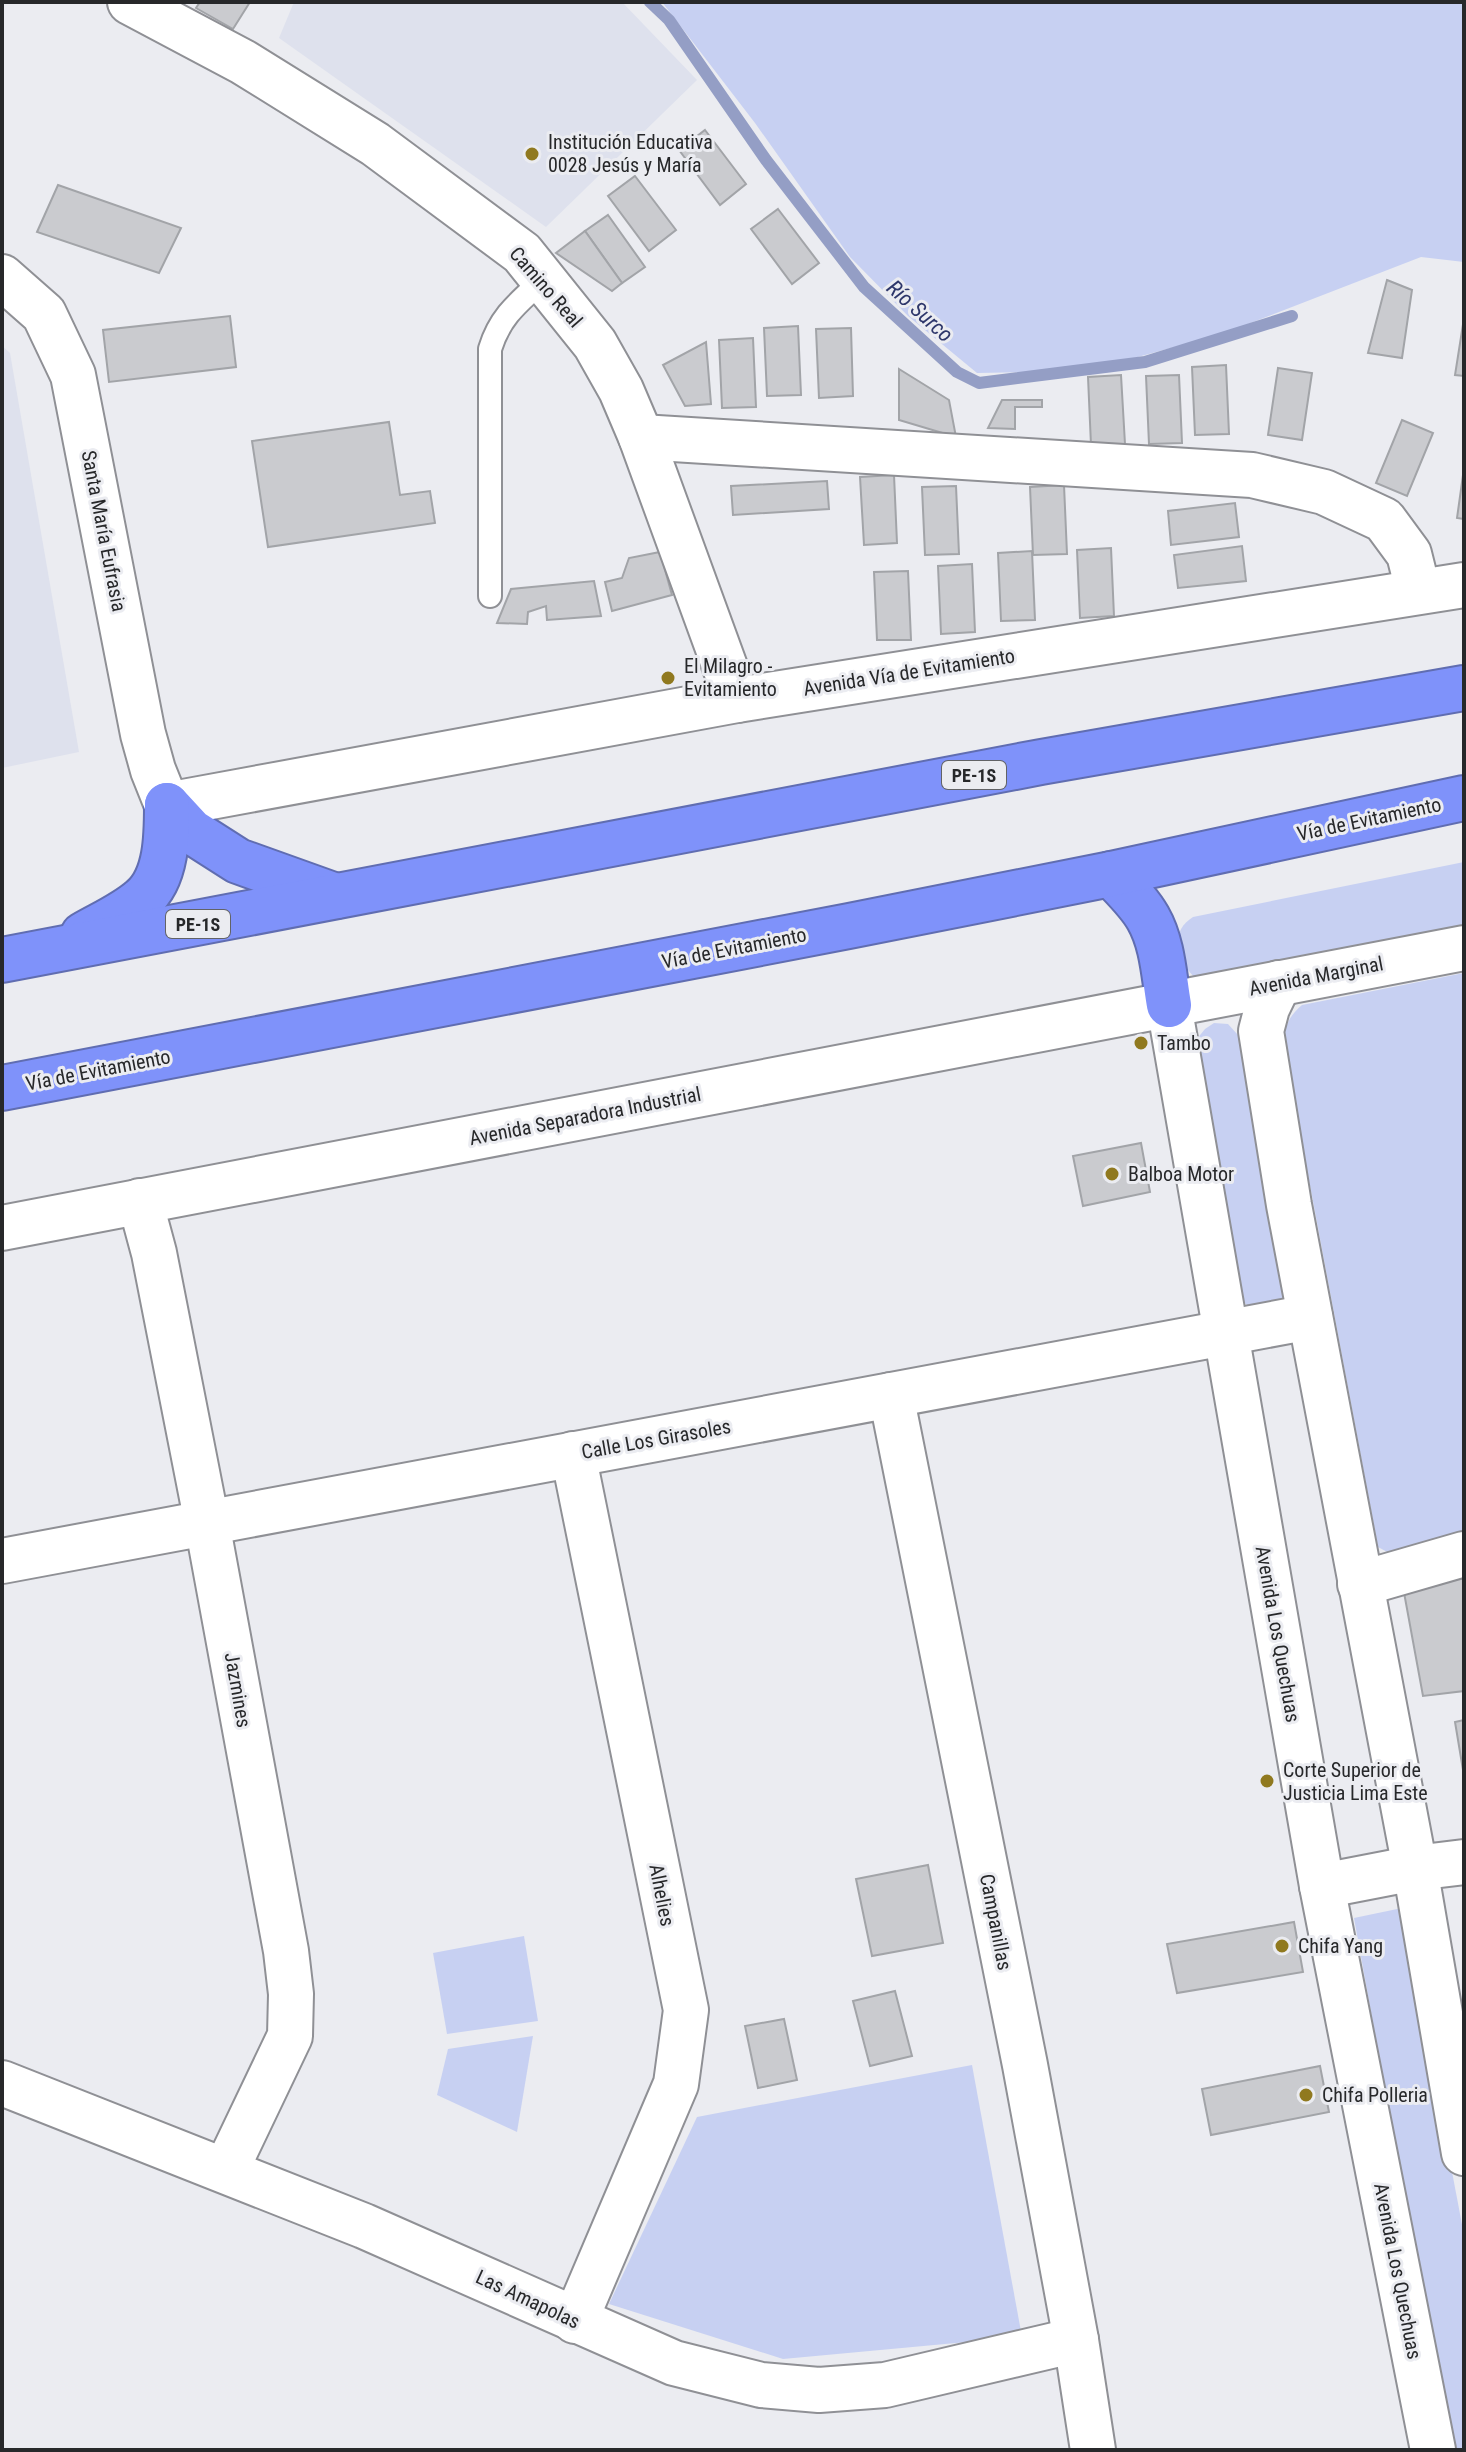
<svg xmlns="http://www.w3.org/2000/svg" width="1466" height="2452" font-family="'Roboto Condensed',sans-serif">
<rect width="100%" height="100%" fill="#ebecf1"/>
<g fill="#dee1ed">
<path d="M294,2H622L697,80L546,227L279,38Z"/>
<path d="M2,346L10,353L79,752L2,768Z"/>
</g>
<g fill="#c7d0f2">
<path d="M662,2H1464V262L1421,257L1222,334L1123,361L1040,372L977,373L908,316L850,257L755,123Z"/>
<path d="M1464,862V927L1194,977C1176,959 1169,932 1193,917Z"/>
<path d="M1464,973V1540L1391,1554L1378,1547L1283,1042C1285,1026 1289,1016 1302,1005Z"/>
<path d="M1214,1023L1228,1024L1238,1035L1245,1050L1286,1297L1279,1306L1254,1311L1239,1298L1196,1040L1205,1029Z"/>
<path d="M1402,1908L1464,2235V2450H1450L1354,1918Z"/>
<path d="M524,1936L538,2021L447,2034L433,1953Z"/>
<path d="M533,2036L517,2132L437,2095L448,2049Z"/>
<path d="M972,2065L1022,2337L783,2359L609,2304L697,2117Z"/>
</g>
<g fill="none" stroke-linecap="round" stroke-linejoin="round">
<path stroke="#949ec5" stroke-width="12" d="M650,2L669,20L766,160L864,287L957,372L979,383L1145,362L1292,316"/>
</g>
<g fill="#cacbcf" stroke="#a2a4a8" stroke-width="2">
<path d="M200,2H250L233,29L196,8Z"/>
<path d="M705,130L746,184L720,205L679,150Z"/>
<path d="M635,176L676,230L649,251L608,196Z"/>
<path d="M58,185L181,228L159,273L37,232Z"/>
<path d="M778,209L819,263L792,284L751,229Z"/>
<path d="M608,215L645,267L622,283L585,231Z"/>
<path d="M585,231L622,283L612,291L556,253Z"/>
<path d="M1387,280L1412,290L1402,358L1368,353Z"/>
<path d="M230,316L236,367L109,382L103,330Z"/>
<path d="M1464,318V376L1455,375Z"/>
<path d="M798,326L801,395L767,396L764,328Z"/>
<path d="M851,328L853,396L819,398L816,329Z"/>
<path d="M753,338L756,407L722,408L719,340Z"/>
<path d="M706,342L711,404L685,406L663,365Z"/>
<path d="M1226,365L1229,434L1195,435L1192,367Z"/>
<path d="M1278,368L1312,373L1302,440L1268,435Z"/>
<path d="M899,369L949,400L956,437L899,420Z"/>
<path d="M1121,375L1125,444L1091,445L1088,377Z"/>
<path d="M1179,375L1182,443L1149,444L1146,376Z"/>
<path d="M1002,400H1042V407H1015V429L988,428Z"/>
<path d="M1402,420L1433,433L1407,496L1376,483Z"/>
<path d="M389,422L400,495L430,491L435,523L268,547L252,441Z"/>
<path d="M1464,468V519L1457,518Z"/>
<path d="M894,475L897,543L864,545L860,477Z"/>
<path d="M827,481L829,509L733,515L731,486Z"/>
<path d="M1064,485L1067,554L1033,555L1030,487Z"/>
<path d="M956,486L959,554L925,555L922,487Z"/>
<path d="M1235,503L1239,537L1171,545L1168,511Z"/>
<path d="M1242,546L1246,581L1178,588L1174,555Z"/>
<path d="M1111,548L1114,616L1080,618L1077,550Z"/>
<path d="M1032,551L1035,620L1001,621L998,553Z"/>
<path d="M660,552L672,595L612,611L605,582L622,578L629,558Z"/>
<path d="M972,564L975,632L941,634L938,566Z"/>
<path d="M908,571L911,640H877L874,572Z"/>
<path d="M594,581L601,616L547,620L546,606L528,612L527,624L497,623L511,589Z"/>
<path d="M1141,1143L1150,1192L1083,1206L1073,1156Z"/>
<path d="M1464,1578V1691L1423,1696L1403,1587Z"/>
<path d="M1464,1720V1776L1455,1722Z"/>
<path d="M928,1865L943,1943L872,1956L856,1879Z"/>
<path d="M1294,1922L1303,1972L1177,1993L1167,1944Z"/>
<path d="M895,1991L912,2056L870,2066L853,2001Z"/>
<path d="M784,2019L797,2080L758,2088L745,2026Z"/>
<path d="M1320,2066L1329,2112L1211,2135L1202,2089Z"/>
</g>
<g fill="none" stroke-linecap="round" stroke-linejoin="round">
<defs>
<path id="service" d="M490,596V349C500,316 519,302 544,279"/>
<g id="minor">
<path d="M130,2L243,62L375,144L522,253L595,344L621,390L641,437L737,700"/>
<path d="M641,437L1252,475L1324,492L1384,520L1409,554L1418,590"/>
<path d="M140,1201L154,1253L207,1523L286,1951L291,1994L290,2036L226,2170"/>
<path d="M891,1395L1025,2065L1076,2340L1093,2450"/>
<path d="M573,1454L686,2010L676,2084L575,2321"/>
<path d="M2,1561L1310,1317"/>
<path d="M1360,1584L1464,1554"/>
<path d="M2,2083L364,2226L674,2363L761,2385L819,2390L885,2385L1076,2340"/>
</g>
<g id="tertiary">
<path d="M2,277L44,314L73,375L143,734L153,770L167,805L737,700L1464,585"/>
<path d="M1322,1886L1415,1868L1464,1862"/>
</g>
<g id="secondary">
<path d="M1279,983L1267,1008L1261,1031L1289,1205L1415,1868L1464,2153"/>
<path d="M1169,1005L1322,1886L1433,2450"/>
<path d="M2,1228L1464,948"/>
</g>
<g id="motorway">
<path d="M167,805L191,831L238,861L336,896"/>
<path d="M1111,874C1124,888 1139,902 1148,918C1163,944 1164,977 1169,1005"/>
<path d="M83,935C102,924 125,914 142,899C167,878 167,835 167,805"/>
<path d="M2,960L1041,762L1464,688"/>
<path d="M2,1088L849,926L1111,874L1464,798"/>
</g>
</defs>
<use href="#service" stroke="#8f9095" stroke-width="26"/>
<use href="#minor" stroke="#8f9095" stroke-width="48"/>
<use href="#tertiary" stroke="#8f9095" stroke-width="48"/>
<use href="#secondary" stroke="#8f9095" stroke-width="48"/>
<use href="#motorway" stroke="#606db1" stroke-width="48"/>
<use href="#service" stroke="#fff" stroke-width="22"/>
<use href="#minor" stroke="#fff" stroke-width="44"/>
<use href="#tertiary" stroke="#fff" stroke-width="44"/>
<use href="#secondary" stroke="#fff" stroke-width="44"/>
<use href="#motorway" stroke="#7f92fa" stroke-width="44"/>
</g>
<g fill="#90791f" stroke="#ebecf1" stroke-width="3">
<circle cx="532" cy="154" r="8"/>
<circle cx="668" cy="678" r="8"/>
<circle cx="1141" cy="1043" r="8"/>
<circle cx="1112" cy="1174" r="8"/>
<circle cx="1267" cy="1781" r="8"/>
<circle cx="1282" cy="1946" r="8"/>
<circle cx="1306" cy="2095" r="8"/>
</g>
<g text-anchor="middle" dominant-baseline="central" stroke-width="6" stroke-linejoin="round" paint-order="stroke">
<g fill="#ebecf1" stroke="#626366" stroke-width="2">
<rect x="942" y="761" width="64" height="28" rx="6"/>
<rect x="166" y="910" width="64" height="28" rx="6"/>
</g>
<g font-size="18" font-weight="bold" fill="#27282a">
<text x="974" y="775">PE-1S</text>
<text x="198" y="924">PE-1S</text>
</g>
<g font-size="20" fill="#27282a" stroke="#ebecf1" text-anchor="start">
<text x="548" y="142">Institución Educativa<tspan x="548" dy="23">0028 Jesús y María</tspan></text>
<text x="684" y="666">El Milagro -<tspan x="684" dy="23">Evitamiento</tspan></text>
<text x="1157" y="1043">Tambo</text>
<text x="1128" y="1174">Balboa Motor</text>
<text x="1283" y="1770">Corte Superior de<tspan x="1283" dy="23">Justicia Lima Este</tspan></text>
<text x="1298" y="1946">Chifa Yang</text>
<text x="1322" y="2095">Chifa Polleria</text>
</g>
<g font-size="20" fill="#27282a" stroke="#ebecf1">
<text transform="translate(546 287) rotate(49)">Camino Real</text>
<text transform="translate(104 531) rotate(79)">Santa María Eufrasia</text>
<text transform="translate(909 672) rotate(-9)">Avenida Vía de Evitamiento</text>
<text transform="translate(1369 819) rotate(-12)">Vía de Evitamiento</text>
<text transform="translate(734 948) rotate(-11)">Vía de Evitamiento</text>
<text transform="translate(1316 976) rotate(-11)">Avenida Marginal</text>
<text transform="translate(98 1070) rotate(-11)">Vía de Evitamiento</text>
<text transform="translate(585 1116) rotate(-11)">Avenida Separadora Industrial</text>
<text transform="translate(656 1439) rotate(-10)">Calle Los Girasoles</text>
<text transform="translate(1278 1634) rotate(80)">Avenida Los Quechuas</text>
<text transform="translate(238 1690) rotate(80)">Jazmines</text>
<text transform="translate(662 1895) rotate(79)">Alhelies</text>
<text transform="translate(996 1922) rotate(79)">Campanillas</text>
<text transform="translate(1398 2271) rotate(79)">Avenida Los Quechuas</text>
<text transform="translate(528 2299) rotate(25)">Las Amapolas</text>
</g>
<g font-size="22" font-style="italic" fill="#2e376b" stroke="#ebecf1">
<text transform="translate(920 311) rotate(42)">Río Surco</text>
</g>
</g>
<rect width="1466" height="2452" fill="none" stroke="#27282a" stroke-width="8"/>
</svg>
